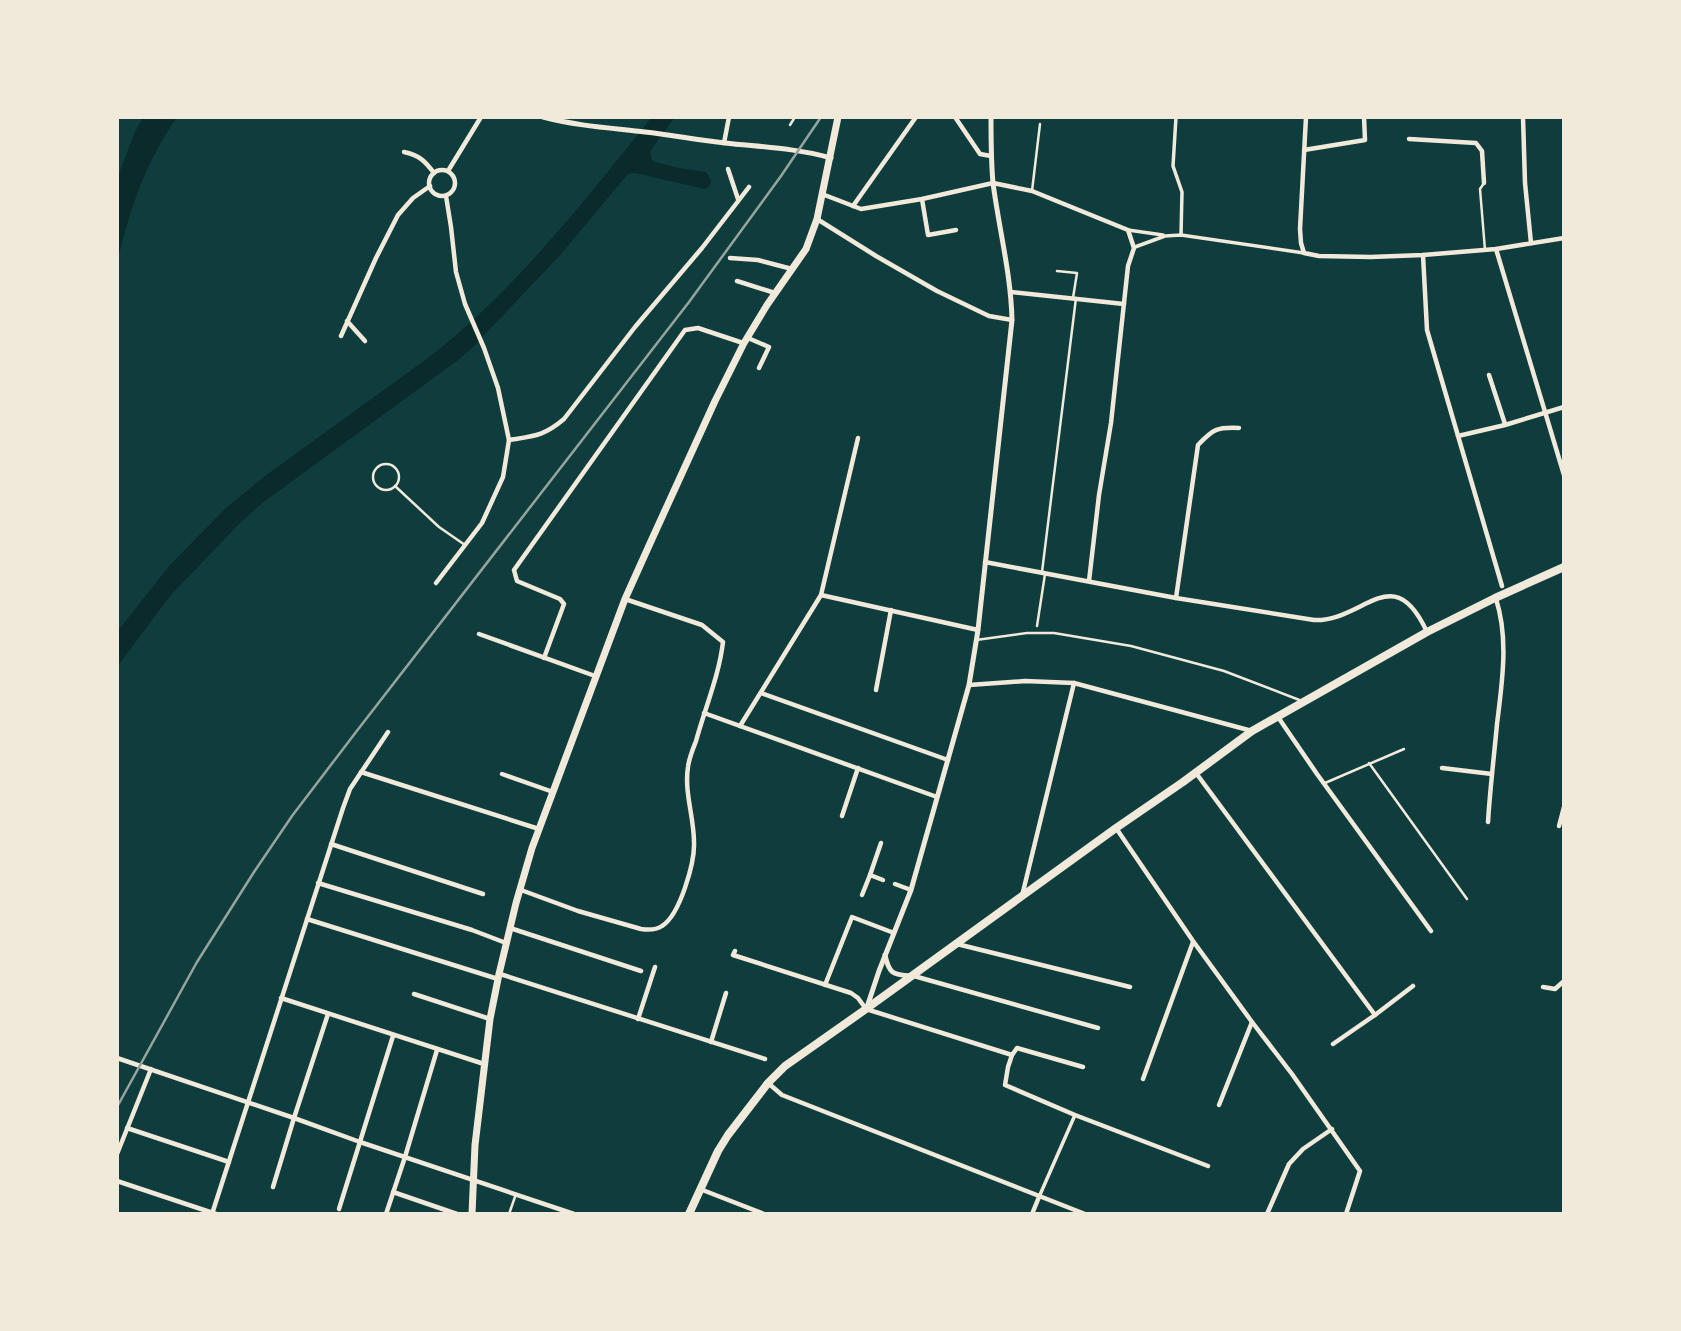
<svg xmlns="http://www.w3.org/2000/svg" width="1681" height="1331" font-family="Signika,sans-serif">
<rect width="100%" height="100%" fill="#0f3d3e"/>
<g fill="#0a2a2b">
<path d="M143,117H177C145,163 129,211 117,264V179L134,134Z"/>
<path d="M652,117H675L653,147L650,152L652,160L655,162L679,168L706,172L711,180L710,186L705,189L635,173L628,174L561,254L472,348L458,360L261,504L238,525L170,596L117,667V632L170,565L226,508L265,476L428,358C515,291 583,202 652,117Z"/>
</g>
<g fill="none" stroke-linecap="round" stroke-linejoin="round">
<g stroke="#f1e9da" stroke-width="2.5">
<path d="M790,125L795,117"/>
<path d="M1484,183L1480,189L1485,250"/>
<path d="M1032,191L1040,124"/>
<path d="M1057,271L1077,273L1073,298"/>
<circle cx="386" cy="477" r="13"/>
<path d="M395,486L439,527L465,545"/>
<path d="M1042,572L1076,298"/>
<path d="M1037,626L1045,574"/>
<path d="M976,640L1027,633H1054L1131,646L1224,671L1302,701"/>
<path d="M1369,763L1467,899"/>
<path d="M1325,783L1404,749"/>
<path d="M509,1214L516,1194"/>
</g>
<g stroke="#f1e9da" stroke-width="3.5">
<path d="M1176,117L1173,166L1182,192L1181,235"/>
<path d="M1128,230L1163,235"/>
<path d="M1135,247L1165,236L1181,235L1304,253"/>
<path d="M1039,1197L1075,1115"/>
</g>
<g stroke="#f1e9da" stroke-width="4.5">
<path d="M955,117L980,154L991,156"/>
<path d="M1306,117L1300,229L1301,243L1304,253L1319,256L1371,257L1423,255L1496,249L1564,238"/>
<path d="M1523,117L1525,183L1531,243"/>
<path d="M1409,139L1476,143L1482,151L1484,183"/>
<path d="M724,143L729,117"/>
<path d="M1304,150L1365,140L1364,117"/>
<path d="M404,152C419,155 425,161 434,173"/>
<path d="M728,169L738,199"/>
<circle cx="442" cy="183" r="13"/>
<path d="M448,171L481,117"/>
<path d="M822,194L861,209L922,199L993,183L1032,191L1128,230L1134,248L1128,266L1111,423L1099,495L1089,581"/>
<path d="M922,199L928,235L956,230"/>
<path d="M853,206L916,117"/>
<path d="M817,219L876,256L937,291L989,316L1012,320"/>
<path d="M1496,249L1564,475"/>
<path d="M1423,255L1427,330L1502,586"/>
<path d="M730,258L758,260L792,269"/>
<path d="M737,281L775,293"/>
<path d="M1011,292L1124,304"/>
<path d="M347,321L365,341"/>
<path d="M341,336L376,258L398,215L413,198L430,186"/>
<path d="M748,338L769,347L759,368"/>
<path d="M1489,375L1505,424"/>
<path d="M1458,436L1505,425L1564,407"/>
<path d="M509,440C534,436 544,436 564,419L635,327L702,248L749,187"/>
<path d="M985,562L1176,598L1314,620C1364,622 1393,558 1427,632"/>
<path d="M436,583L482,523L503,477L509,440L498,388L484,348L465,304L456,272L451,227L446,196"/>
<path d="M821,595L978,630"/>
<path d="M1176,598L1198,445C1213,429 1217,427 1239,428"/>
<path d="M479,634L595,676"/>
<path d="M544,658L564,604L560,599L517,581L514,570L685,330L698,328L743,343"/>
<path d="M969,685L1025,681L1074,683L1252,731"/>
<path d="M876,690L891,610"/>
<path d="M761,693L948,760"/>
<path d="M704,713L937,797"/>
<path d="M1278,717L1317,774L1431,931"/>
<path d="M740,726L821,595L858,438"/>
<path d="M1442,768L1492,774"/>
<path d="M361,772L539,829"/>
<path d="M1196,773L1375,1015"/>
<path d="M502,774L553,792"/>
<path d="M842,816L858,768"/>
<path d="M1488,822C1490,789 1494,757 1497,724C1502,683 1509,639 1496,599"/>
<path d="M1559,826L1564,807"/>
<path d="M1116,828L1193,941L1252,1022L1292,1074L1360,1171L1346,1214"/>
<path d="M331,844L483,894"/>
<path d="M870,875L881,843"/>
<path d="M318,883L472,930L506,943"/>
<path d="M895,884L911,890"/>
<path d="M521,890L578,911L641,929C648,930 656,930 662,926C680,915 695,862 694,842C694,817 684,792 688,767C689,758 693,749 696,741C705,708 719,676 723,642L702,625L625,599"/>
<path d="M862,895L870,875L883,880"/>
<path d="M1022,896L1074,683"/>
<path d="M307,919L498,979"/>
<path d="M510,928L641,971"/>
<path d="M957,944L1130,987"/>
<path d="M735,951L733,955L851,993L858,998L866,1009L1012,1055L1017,1048L1083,1067"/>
<path d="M500,974L765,1059"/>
<path d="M914,976L1098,1028"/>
<path d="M825,985L852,917L894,933"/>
<path d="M1543,987L1555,989L1564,981"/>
<path d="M414,994L490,1019"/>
<path d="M281,998L484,1064"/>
<path d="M638,1019L655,967"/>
<path d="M711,1042L726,993"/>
<path d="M1333,1044L1375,1015L1413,986"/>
<path d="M1012,1055L1008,1067L1005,1085L1075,1115L1208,1166"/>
<path d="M117,1058L294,1118L360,1142L574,1214"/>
<path d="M1143,1079L1193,942"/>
<path d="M768,1083L782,1095L1085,1214"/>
<path d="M1219,1105L1252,1022"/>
<path d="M127,1128L229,1162"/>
<path d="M117,1154L151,1069"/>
<path d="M117,1181L216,1214"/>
<path d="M273,1187L294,1118L328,1014"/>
<path d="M700,1189L764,1214"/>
<path d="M393,1192L457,1214"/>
<path d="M339,1209L393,1036"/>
<path d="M212,1214L343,808L350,789L388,732"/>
<path d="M386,1214L405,1157L437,1050"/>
<path d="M1032,1214L1039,1197"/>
<path d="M1267,1214L1289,1164L1303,1149L1332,1129"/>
</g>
<g stroke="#f1e9da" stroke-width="5">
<path d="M543,117C577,126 611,128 645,132C671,135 698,140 725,143C761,147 796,148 831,158"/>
<path d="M885,955C889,973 892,975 911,976"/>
<path d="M867,1007L879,971L911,890L969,685L978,630L1012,320C1011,274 999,229 993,183C991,161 991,139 991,117"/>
</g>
<path stroke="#f1e9da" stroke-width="7" d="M472,1214L475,1145L490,1019L499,974L516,903L532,848L625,599L652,539L715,401L744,343L767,305L806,249L817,219L838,117"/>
<path stroke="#f1e9da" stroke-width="8" d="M689,1214L718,1151L728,1135L768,1083L785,1066L866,1009L1116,828L1183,782L1252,731L1427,632L1495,598L1564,567"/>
<path stroke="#97a49c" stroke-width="2.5" d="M117,1107L197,962L254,872L292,816L356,732L689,302L781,176L821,117"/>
</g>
<rect width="1681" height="1331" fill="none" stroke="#f1e9da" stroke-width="238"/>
</svg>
